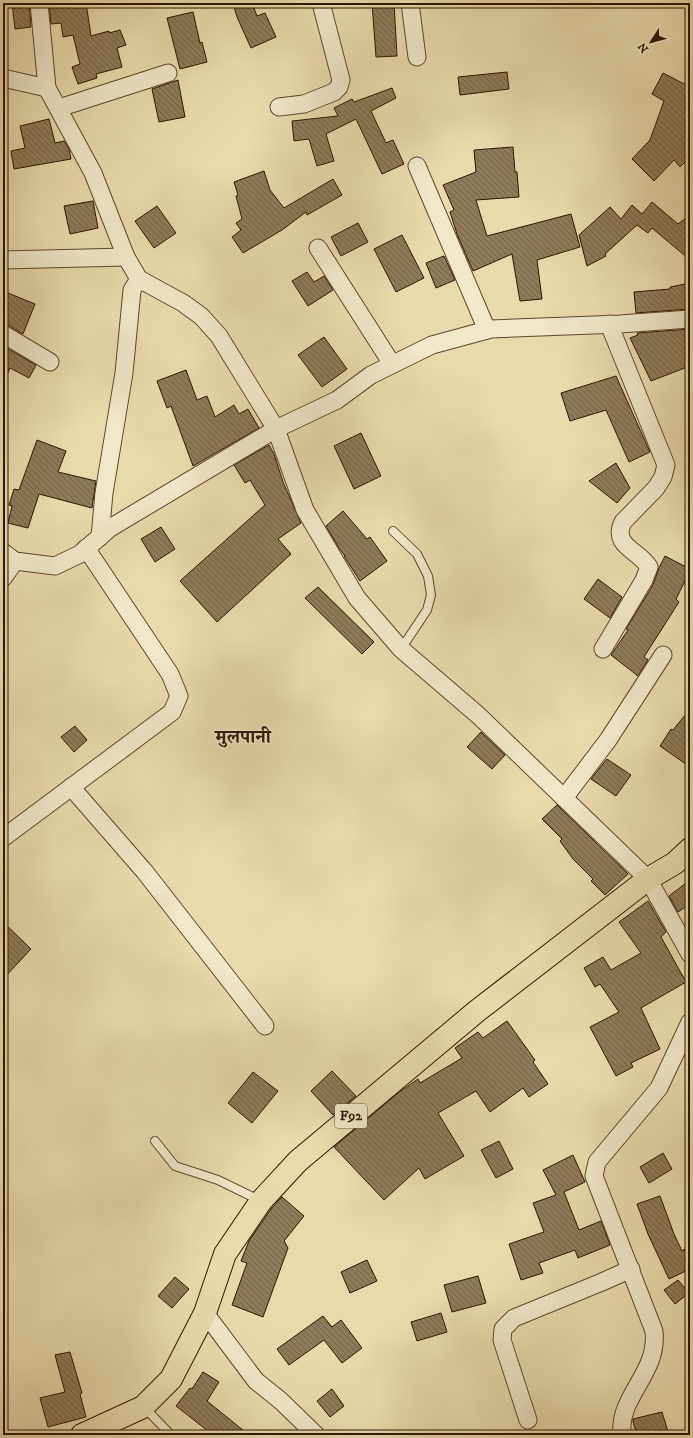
<svg xmlns="http://www.w3.org/2000/svg" width="693" height="1438" font-family="'IM FELL DW Pica','Noto Serif Devanagari',serif">
<defs>
<pattern id="building-back-hatch" width="6" height="6" patternUnits="userSpaceOnUse"><rect width="6" height="6" fill="#8f7a59"/><path d="M-1 5l2 2M0 0l6 6M5-1l2 2" fill="none" stroke="#756347"/></pattern>
</defs>
<rect width="100%" height="100%" fill="#e9daac"/>
<filter id="stains"><feTurbulence type="fractalNoise" baseFrequency=".005" numOctaves="4"/><feColorMatrix values="0 0 0 0 .2 0 0 0 0 .09 0 0 0 0 .02 0 0 0 .5 -.17"/></filter>
<radialGradient id="worn" r=".72"><stop offset=".6" stop-color="#630" stop-opacity="0"/><stop offset="1" stop-color="#630" stop-opacity=".3"/></radialGradient>
<g fill="url(#building-back-hatch)" stroke="#2e1300">
<path d="M12,3H29L31,27L15,29Z"/>
<path d="M49,3H86L91,36L109,31V33L120,30L126,45L117,48L122,67L96,74L97,78L78,84L72,67L80,64L73,35L63,37L61,23L51,24Z"/>
<path d="M233,3H252L257,16L265,13L276,37L251,48L237,17Z"/>
<path d="M372,3H394L397,56L376,57Z"/>
<path d="M193,12L200,43L202,42L207,62L180,69L167,18Z"/>
<path d="M507,72L509,89L460,95L458,77Z"/>
<path d="M663,73L690,87V157L680,167L674,160L654,181L632,159L650,140L664,101L652,94Z"/>
<path d="M178,80L185,117L159,122L152,89Z"/>
<path d="M392,88L396,98L371,111L386,143L393,140L404,164L382,174L356,119L326,134L334,161L317,166L309,139L294,141L292,121L338,116L334,108L352,99L354,102Z"/>
<path d="M49,119L55,143L64,141L69,149L71,159L14,169L11,151L25,148L20,126Z"/>
<path d="M513,147L515,172H517L519,197L476,200L487,236L571,214L580,247L537,260L542,299L520,301L512,254L473,271L457,234L450,212L454,210L443,185L476,172L474,150Z"/>
<path d="M264,171L270,190L284,208L333,179L342,195L307,215L306,212L282,230L243,253L232,237L241,230L236,223L242,219L236,196L238,195L234,182Z"/>
<path d="M93,201L98,228L70,234L64,206Z"/>
<path d="M652,202L678,224L690,215V260L652,228L648,233L637,225L605,254L606,256L587,266L579,235L610,207L621,219L632,205L642,214Z"/>
<path d="M157,206L176,233L154,248L135,221Z"/>
<path d="M358,223L368,242L341,256L331,237Z"/>
<path d="M402,235L424,278L396,292L374,249Z"/>
<path d="M444,256L455,280L436,288L426,263Z"/>
<path d="M307,272L314,282L324,276L333,290L308,306L292,281Z"/>
<path d="M690,283V309L636,313L634,292L670,289V287Z"/>
<path d="M8,293L35,304L23,334L8,325L3,324V308Z"/>
<path d="M690,329V366L651,381L630,338L638,335L637,333Z"/>
<path d="M324,337L347,369L322,387L298,355Z"/>
<path d="M3,346L36,365L29,378L10,368L4,383L3,382Z"/>
<path d="M186,370L197,400L207,396L215,417L234,405L239,414L248,409L259,428L193,466L171,406L167,408L157,381Z"/>
<path d="M616,376L650,452L629,462L606,410L570,421L561,393Z"/>
<path d="M361,433L381,476L354,489L334,446Z"/>
<path d="M37,440L66,451L58,472L96,481L92,508L39,494L28,528L8,523L12,506L9,505L14,489L19,490Z"/>
<path d="M269,445L274,454L283,482L301,523L278,539L291,554L217,622L180,581L265,505L250,480L245,483L234,465Z"/>
<path d="M616,463L630,488L617,503L589,481Z"/>
<path d="M343,511L367,539L370,537L387,561L360,581L344,556H345L339,548L326,526Z"/>
<path d="M161,527L175,549L155,562L141,539Z"/>
<path d="M665,556L690,569V571L676,599L679,602L644,657L648,660L638,676L611,655L628,630L626,629L653,585L659,568Z"/>
<path d="M598,579L622,597L610,618L584,599Z"/>
<path d="M318,587L374,642L362,654L305,598Z"/>
<path d="M690,709V767L660,746L671,729L673,730Z"/>
<path d="M75,726L87,740L74,752L61,737Z"/>
<path d="M481,732L505,755L492,769L467,747Z"/>
<path d="M607,759L631,775L616,796L591,779Z"/>
<path d="M557,805L628,874L605,895L591,881L593,879L573,859L560,841L562,839L542,819Z"/>
<path d="M690,880V904L678,912L669,896Z"/>
<path d="M648,901L666,932L661,937L686,982L641,1008L660,1049L631,1063L633,1067L616,1076L590,1027L619,1012L600,984L595,987L584,968L603,957L611,970L641,953L619,922Z"/>
<path d="M3,922L31,949L3,979Z"/>
<path d="M507,1021L535,1060L533,1062L548,1084L529,1097L523,1088L490,1112L476,1091L438,1113L464,1156L425,1179L419,1168L384,1200L334,1147L398,1093L418,1079L420,1083L462,1058L455,1048L478,1032L483,1038Z"/>
<path d="M332,1071L356,1096L333,1115L311,1091Z"/>
<path d="M253,1072L278,1091L252,1123L228,1103Z"/>
<path d="M499,1141L513,1169L496,1178L481,1150Z"/>
<path d="M663,1153L672,1169L649,1183L640,1167Z"/>
<path d="M573,1155L585,1182L564,1192L579,1230L601,1221L610,1245L578,1258L575,1250L539,1263L543,1273L521,1280L509,1244L544,1232L533,1203L556,1195L543,1170Z"/>
<path d="M660,1196L674,1234L682,1251L684,1249L690,1261V1269L669,1279L648,1234L637,1204Z"/>
<path d="M282,1197L304,1216L284,1241L288,1248L263,1317L232,1305L247,1263L241,1261L249,1241L271,1209Z"/>
<path d="M367,1260L377,1281L350,1293L341,1272Z"/>
<path d="M478,1276L486,1303L452,1312L444,1285Z"/>
<path d="M175,1277L189,1289L172,1308L158,1296Z"/>
<path d="M678,1280L689,1293L675,1304L664,1290Z"/>
<path d="M441,1313L447,1332L417,1341L411,1322Z"/>
<path d="M323,1316L332,1327L341,1320L362,1348L342,1363L324,1340L289,1365L277,1349Z"/>
<path d="M70,1352L82,1393L80,1394L86,1417L48,1427L40,1398L65,1392L55,1355Z"/>
<path d="M203,1372L219,1382L207,1401L249,1435H213L176,1406L190,1388L192,1389Z"/>
<path d="M332,1389L344,1406L330,1417L317,1401Z"/>
<path d="M662,1412L669,1435H637L633,1422V1419Z"/>
</g>
<g fill="none" stroke-linecap="round" stroke-linejoin="round">
<defs>
<g id="lane">
<path d="M393,531L417,554L428,576L431,595L427,610L401,649"/>
<path d="M155,1141L175,1166L218,1180L261,1201"/>
<path d="M144,1407L171,1435"/>
</g>
<g id="street">
<path d="M39,3L47,88L93,173L126,257L139,279L183,303L201,316L219,336L276,429L305,510L357,598L401,649L478,715L648,879L690,954"/>
<path d="M410,3L417,57"/>
<path d="M3,78L47,88"/>
<path d="M279,107L304,104L334,92L339,87L341,80L321,3"/>
<path d="M59,108L168,73"/>
<path d="M417,166L487,330"/>
<path d="M318,248L392,364"/>
<path d="M3,260L126,257"/>
<path d="M3,334L50,362"/>
<path d="M100,537L104,493L124,373L132,290L139,279"/>
<path d="M3,552L15,561L55,566L80,554L110,528L276,429L337,400L371,375L432,345L491,329L620,324L690,319"/>
<path d="M3,578L15,561"/>
<path d="M603,649L644,580L649,567C640,551 611,546 623,522L656,488L663,477L666,465L609,324"/>
<path d="M71,787L145,872L265,1026"/>
<path d="M564,798L608,740L663,655"/>
<path d="M3,838L172,712L179,696L170,674L86,548"/>
<path d="M205,1313L256,1381L281,1401L316,1435"/>
<path d="M528,1420L502,1340L503,1329L514,1318L602,1282L631,1269"/>
<path d="M622,1435C619,1406 640,1387 650,1361C654,1351 655,1342 654,1331L594,1176L597,1162L659,1088L690,1022"/>
</g>
<path id="primary" d="M82,1435L143,1407L171,1379L205,1313L225,1254L261,1201L298,1161L477,1011L648,879L675,863L690,849"/>
</defs>
<use href="#lane" stroke="#5d452b" stroke-width="10"/>
<use href="#street" stroke="#5d452b" stroke-width="19"/>
<use href="#primary" stroke="#2e1300" stroke-width="24"/>
<use href="#lane" stroke="#f1e7c9" stroke-width="8"/>
<use href="#street" stroke="#f1e7c9" stroke-width="17"/>
<use href="#primary" stroke="#e9daac" stroke-width="22"/>
</g>
<g text-anchor="middle" dominant-baseline="central" stroke-width="3" stroke-linejoin="round" paint-order="stroke">
<rect fill="#f1e7c9" stroke="#68533c" stroke-width="1" x="335" y="1104" width="32" height="24" rx="3"/>
<g font-size="14" font-weight="bold" fill="#2e1300">
<text x="351" y="1116">F92</text>
</g>
<g font-size="19" font-weight="bold" fill="#2e1300" stroke="#f1e7c9">
<text x="243" y="737">मुलपानी</text>
</g>
</g>
<rect width="693" height="1438" fill="none" stroke="#e9daac" stroke-width="16"/>
<rect x="4" y="4" width="685" height="1430" fill="none" stroke="#2e1300" stroke-width="2"/>
<rect x="8" y="8" width="677" height="1422" fill="none" stroke="#2e1300"/>
<g transform="translate(651 42) rotate(234)" stroke="#f1e7c9" stroke-width="3" paint-order="stroke">
<path d="M0-3L7 15L0 10L-7 15Z" fill="#2e1300"/>
<text y="-6" font-size="11" font-weight="bold" text-anchor="middle" fill="#2e1300">N</text>
</g>
<rect width="100%" height="100%" filter="url(#stains)"/>
<rect width="100%" height="100%" fill="url(#worn)"/>
</svg>
